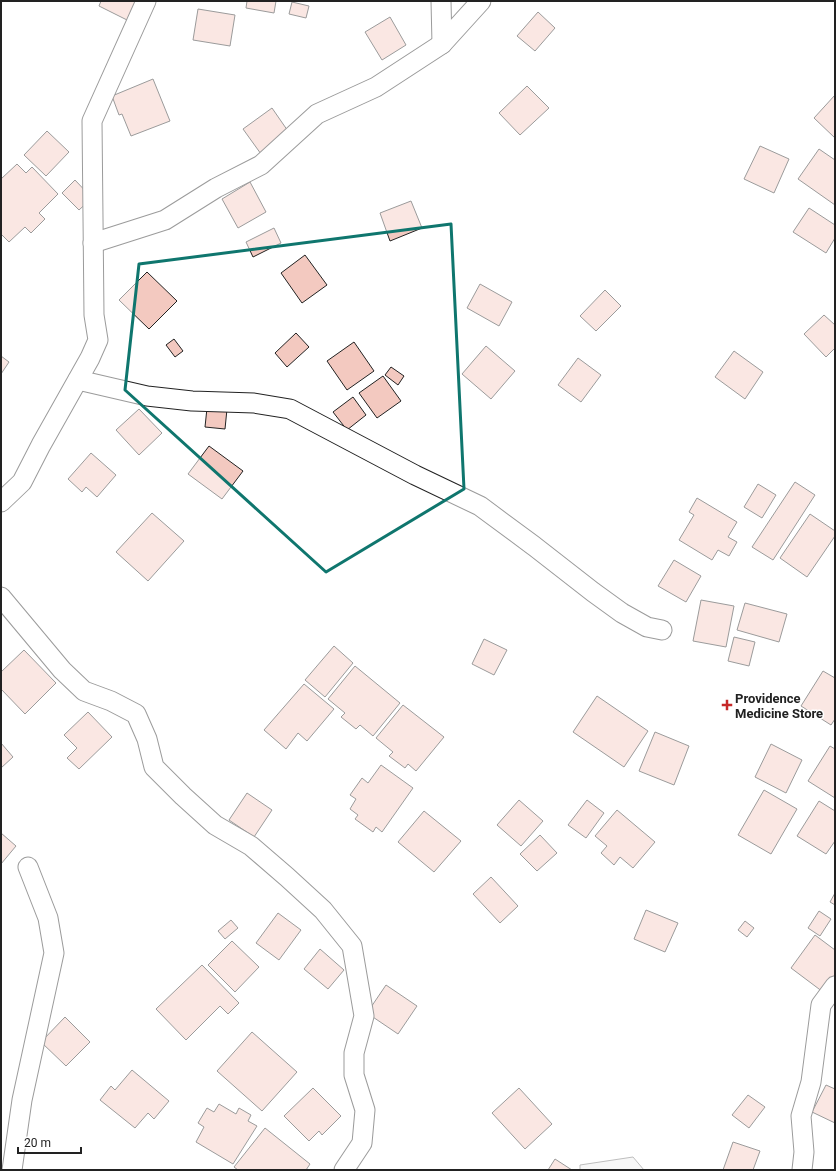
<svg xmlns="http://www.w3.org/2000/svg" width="836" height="1171" font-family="Roboto,sans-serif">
<rect width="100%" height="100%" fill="#fff"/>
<path fill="#eee" stroke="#6f6f6f" d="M633,1157L644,1170H580V1165Z"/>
<g fill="#f3c9c0" stroke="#222">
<path d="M101,1H139L129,21L99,6Z"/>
<path d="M247,1H276L274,13L246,8Z"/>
<path d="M292,2L309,6L306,18L289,14Z"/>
<path d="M198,9L235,15L230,46L193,40Z"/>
<path d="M538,12L555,28L535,51L517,36Z"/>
<path d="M390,17L406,45L382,60L365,32Z"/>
<path d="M153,79L170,121L131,136L122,114L119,115L112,96Z"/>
<path d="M527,86L549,108L520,135L499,113Z"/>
<path d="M835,95V138L814,118Z"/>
<path d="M272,108L290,134L261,154L243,129Z"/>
<path d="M47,131L69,152L46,176L24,155Z"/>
<path d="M760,146L789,159L774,193L744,179Z"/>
<path d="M819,149L835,160V205L798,179Z"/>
<path d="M17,164L26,173L32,167L58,194L39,213L45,219L31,233L25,227L9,242L1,234V179Z"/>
<path d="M75,180L92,198L79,210L62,193Z"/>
<path d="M250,182L266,212L238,228L222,199Z"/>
<path d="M411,201L422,228L390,241L380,213Z"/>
<path d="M809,208L835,225V238L826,253L793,232Z"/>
<path d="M274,228L281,243L253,257L246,242Z"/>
<path d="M305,255L327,285L302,303L281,273Z"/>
<path d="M147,272L177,301L149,329L119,300Z"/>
<path d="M480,284L512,302L499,326L467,308Z"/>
<path d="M605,290L621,306L596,331L580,316Z"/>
<path d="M824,315L835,325V348L826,357L804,334Z"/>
<path d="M296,333L309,347L287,367L275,353Z"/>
<path d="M174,339L183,351L175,357L166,345Z"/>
<path d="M354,342L374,371L347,390L327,361Z"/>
<path d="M486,346L515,371L491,399L462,374Z"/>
<path d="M734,351L763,372L745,399L715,377Z"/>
<path d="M1,356L9,362L1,374Z"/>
<path d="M578,358L601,375L581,402L558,385Z"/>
<path d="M391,367L404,376L398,385L385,375Z"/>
<path d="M383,376L401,401L377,418L359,393Z"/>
<path d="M353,397L366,415L347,430L333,412Z"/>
<path d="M207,408L227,409L225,429L205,427Z"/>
<path d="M139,409L162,433L139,455L116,430Z"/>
<path d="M209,446L243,471L222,499L188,474Z"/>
<path d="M91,453L116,475L97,497L86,487L82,492L68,479Z"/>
<path d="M795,482L815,495L773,560L752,547Z"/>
<path d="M758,484L776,495L762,518L744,507Z"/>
<path d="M697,498L737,522L728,537L737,542L729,556L718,550L712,560L679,540L694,515L689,512Z"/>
<path d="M152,513L184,541L148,581L116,552Z"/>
<path d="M810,514L835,531V536L807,577L780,558Z"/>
<path d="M674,560L701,576L686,602L658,586Z"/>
<path d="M701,600L734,606L726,647L693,641Z"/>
<path d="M745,603L787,614L779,642L737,630Z"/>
<path d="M734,637L755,642L749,666L728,661Z"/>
<path d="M484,639L507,650L494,675L472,664Z"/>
<path d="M334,646L353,663L325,697L305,680Z"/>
<path d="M24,650L56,683L25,714L1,689V672Z"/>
<path d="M355,666L400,703L373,736L360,725L356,729L341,717L345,713L328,699Z"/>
<path d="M823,671L835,678V719L831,725L801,706Z"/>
<path d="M304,684L334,709L307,741L298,733L286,749L264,730Z"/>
<path d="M597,696L648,731L624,767L573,732Z"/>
<path d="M403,705L444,737L416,771L408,764L405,768L389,756L393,752L376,738Z"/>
<path d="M88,712L112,737L79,769L67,758L77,748L64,735Z"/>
<path d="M655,732L689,746L674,785L639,771Z"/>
<path d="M1,743L13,757L1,768Z"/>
<path d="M771,744L802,760L786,793L755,777Z"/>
<path d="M830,746L835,749V798L808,781Z"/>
<path d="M381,765L413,788L382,832L376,827L373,832L355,819L358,815L350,809L356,799L350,795L362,778L368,783Z"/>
<path d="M764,790L797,809L771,854L738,835Z"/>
<path d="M247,793L272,810L254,837L229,820Z"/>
<path d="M519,800L543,821L521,846L497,825Z"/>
<path d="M587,800L604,813L586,838L568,825Z"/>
<path d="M819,801L835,811V841L826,854L797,836Z"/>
<path d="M617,810L655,842L633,868L620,857L614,865L601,853L607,846L595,836Z"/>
<path d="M424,811L461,841L434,872L398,842Z"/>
<path d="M1,833L16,846L1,864Z"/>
<path d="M540,835L557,853L537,871L520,854Z"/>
<path d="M491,877L518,906L500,923L473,894Z"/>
<path d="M835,893V905L830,902Z"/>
<path d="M646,910L678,923L665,952L634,939Z"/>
<path d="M819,911L831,919L820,936L808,928Z"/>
<path d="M278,913L301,930L279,960L256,943Z"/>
<path d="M231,920L238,928L225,939L218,931Z"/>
<path d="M745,921L754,928L747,937L738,930Z"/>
<path d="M815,935L835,950V975L823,992L791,968Z"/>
<path d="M232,941L259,967L235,992L208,965Z"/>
<path d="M320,949L344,970L328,989L304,969Z"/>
<path d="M202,965L239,1003L228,1014L220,1006L186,1040L156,1009Z"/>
<path d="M386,985L417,1006L398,1034L367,1013Z"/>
<path d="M65,1017L90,1042L66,1066L41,1042Z"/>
<path d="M252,1032L297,1072L262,1111L217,1071Z"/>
<path d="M132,1070L169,1101L154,1119L148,1113L135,1128L100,1100L111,1086L115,1090Z"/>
<path d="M826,1085L835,1089V1123L812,1112Z"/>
<path d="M313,1088L341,1116L322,1135L319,1131L309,1141L284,1116Z"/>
<path d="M519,1088L552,1124L525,1149L492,1113Z"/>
<path d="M748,1095L765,1107L749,1128L732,1115Z"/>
<path d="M219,1104L236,1114L239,1108L251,1115L248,1121L257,1126L233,1164L196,1142L204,1127L198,1123L207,1108L214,1112Z"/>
<path d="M265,1128L310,1164L306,1170H238L234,1167Z"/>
<path d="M733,1142L760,1151L753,1170H723Z"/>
<path d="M555,1159L572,1170H548Z"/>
</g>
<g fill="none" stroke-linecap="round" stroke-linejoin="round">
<defs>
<g id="street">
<path d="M441,1L442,44"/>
<path d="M93,243L165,220L216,188L261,165L317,114L376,87L442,44L481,1"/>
<path d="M78,380L147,396L192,401L254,403L290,409L415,475L480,506L534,546L593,592L622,613L647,627L662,630"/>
<path d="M1,502L22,482L41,445L90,358L98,340L94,315L92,121L146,1"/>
<path d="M1,597L62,670L84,691L111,701L136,714L147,739L154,767L183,796L215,825L251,846L287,877L323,910L352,946L364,1016L354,1053V1075L365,1110L362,1143L344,1170"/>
<path d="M12,1170L22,1100L54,953L48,918L28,867"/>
<path d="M802,1170L804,1152L801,1116L811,1082L821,1005L835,986"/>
</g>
</defs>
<use href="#street" stroke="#222" stroke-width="21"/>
<use href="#street" stroke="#fff" stroke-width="19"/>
</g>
<path d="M0 0H836V1171H0ZM451,224L464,489L326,572L125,390L139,264Z" fill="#fff" fill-opacity=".55" fill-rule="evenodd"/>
<path fill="none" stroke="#0f766e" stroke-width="3" stroke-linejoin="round" d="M451,224L464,489L326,572L125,390L139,264Z"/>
<path fill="#c62828" stroke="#fff" stroke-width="1.5" d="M725 699h4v4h4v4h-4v4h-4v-4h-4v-4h4z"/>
<g text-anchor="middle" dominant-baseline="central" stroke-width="3" stroke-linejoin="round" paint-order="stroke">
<g font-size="13" font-weight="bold" fill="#222" stroke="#fff" text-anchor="start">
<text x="735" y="698">Providence<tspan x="735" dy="15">Medicine Store</tspan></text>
</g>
</g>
<rect width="836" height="1171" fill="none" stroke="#222222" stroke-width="4"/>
<path d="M18 1147v6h63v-6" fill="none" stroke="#222222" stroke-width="2"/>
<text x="24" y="1147" font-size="12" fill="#222222" stroke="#ffffff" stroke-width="3" paint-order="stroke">20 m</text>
</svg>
